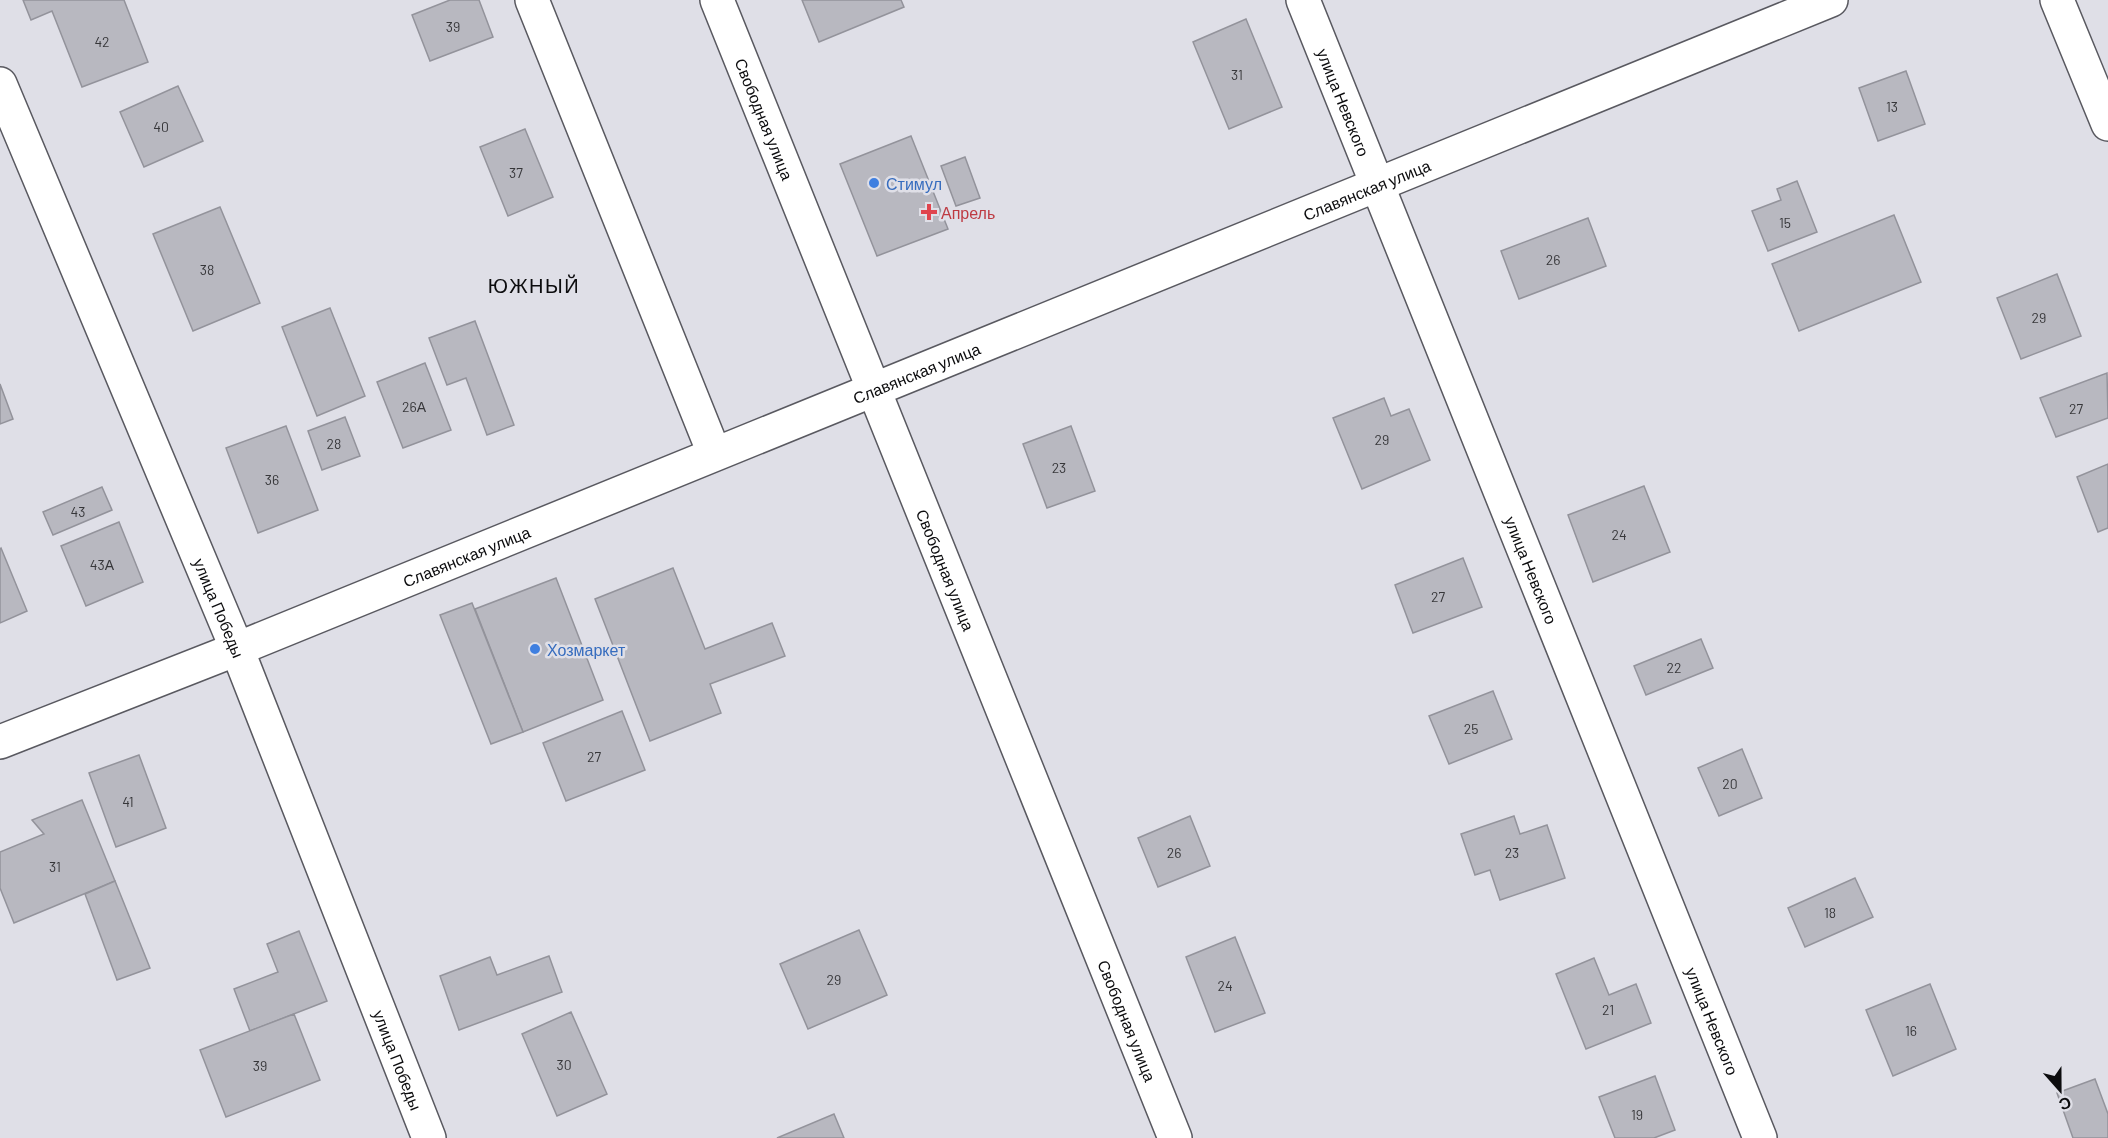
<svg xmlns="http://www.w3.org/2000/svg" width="2108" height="1138" font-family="Barlow,sans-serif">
<rect width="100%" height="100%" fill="#dfdfe7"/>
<g fill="#b8b8c0" stroke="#93939b" stroke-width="1.5">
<path d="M23,0H124L148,62L82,87L52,11L31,20Z"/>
<path d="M450,0H479L493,37L430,61L412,15Z"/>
<path d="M802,0H901L904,7L819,42Z"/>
<path d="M1246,19L1282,107L1229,129L1193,42Z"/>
<path d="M1906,71L1925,124L1878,141L1859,88Z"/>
<path d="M178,86L203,141L144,167L120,112Z"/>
<path d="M525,129L553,197L508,216L480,147Z"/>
<path d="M911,136L948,229L877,256L840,164Z"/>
<path d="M965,157L980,198L956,206L941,166Z"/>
<path d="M1797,181L1817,232L1768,251L1752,211L1781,200L1777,189Z"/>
<path d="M220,207L260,303L193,331L153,234Z"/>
<path d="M1894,215L1921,282L1799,331L1772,264Z"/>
<path d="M1588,218L1606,266L1519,299L1501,251Z"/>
<path d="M2057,274L2081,336L2021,359L1997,298Z"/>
<path d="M330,308L365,396L317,416L282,327Z"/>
<path d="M475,321L514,425L487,435L466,378L447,385L429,338Z"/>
<path d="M425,363L451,430L403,448L377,382Z"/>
<path d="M2107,373L2108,418L2056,437L2040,398Z"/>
<path d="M0,384L13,419L0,424Z"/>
<path d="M1384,398L1391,416L1409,409L1430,460L1362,489L1333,418Z"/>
<path d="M345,417L360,456L322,470L308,431Z"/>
<path d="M286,426L318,510L258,533L226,448Z"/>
<path d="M1071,426L1095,491L1047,508L1023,444Z"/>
<path d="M2108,464V528L2098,532L2077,477Z"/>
<path d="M1644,486L1670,552L1593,582L1568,515Z"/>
<path d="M102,487L112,510L53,535L43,512Z"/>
<path d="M119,522L143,582L86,606L61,546Z"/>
<path d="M1,548L27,611L0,623V549Z"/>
<path d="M1463,558L1482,607L1413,633L1395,585Z"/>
<path d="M673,568L705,649L772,623L785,656L710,684L721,713L650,741L595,599Z"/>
<path d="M556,578L603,700L523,732L475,609Z"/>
<path d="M472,603L523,732L491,744L440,615Z"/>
<path d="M1701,639L1713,668L1646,695L1634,666Z"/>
<path d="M1493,691L1512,739L1449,764L1429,716Z"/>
<path d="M622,711L645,770L566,801L543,743Z"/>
<path d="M1742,749L1762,798L1719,816L1698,768Z"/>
<path d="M139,755L166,828L116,847L89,773Z"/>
<path d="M82,800L115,881L14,923L0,888V852L44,834L32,820Z"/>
<path d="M1190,816L1210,866L1158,887L1138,838Z"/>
<path d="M1514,816L1520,834L1547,825L1565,878L1500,900L1490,870L1475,875L1461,834Z"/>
<path d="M1855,878L1873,917L1805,947L1788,908Z"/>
<path d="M115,881L150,968L117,980L85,894Z"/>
<path d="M859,930L887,995L808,1029L780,964Z"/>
<path d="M299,931L327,1001L250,1031L234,989L278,972L267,944Z"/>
<path d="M1235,937L1265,1013L1215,1032L1186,957Z"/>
<path d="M549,956L562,992L459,1030L440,976L490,957L497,975Z"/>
<path d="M1594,958L1609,995L1636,984L1651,1023L1586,1049L1556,974Z"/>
<path d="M1930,984L1956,1049L1893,1076L1866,1010Z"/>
<path d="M571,1012L607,1094L557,1116L522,1034Z"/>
<path d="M294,1014L320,1080L226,1117L200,1050Z"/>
<path d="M1655,1076L1675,1130L1654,1138H1615L1599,1097Z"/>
<path d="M2095,1079L2108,1114V1138H2073L2057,1093Z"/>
<path d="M834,1114L844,1138H777Z"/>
</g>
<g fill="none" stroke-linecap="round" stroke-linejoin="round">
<defs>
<g id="street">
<path d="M532,0L714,453"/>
<path id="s1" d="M717,0L1175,1138"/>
<path id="s2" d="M1303,0L1760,1138"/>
<path d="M2057,0L2108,124"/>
<path id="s3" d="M0,84L237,649L429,1138"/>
<path id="s4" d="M0,742L237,649L1831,0"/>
</g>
</defs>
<use href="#street" stroke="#595960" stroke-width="36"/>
<use href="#street" stroke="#fff" stroke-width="33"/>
</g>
<g fill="#3f7fe0" stroke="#dfdfe7" stroke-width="2">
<circle cx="874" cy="183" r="6"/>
<circle cx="535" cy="649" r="6"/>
</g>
<path fill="#e0444e" stroke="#dfdfe7" stroke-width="2" d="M926 203h6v6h6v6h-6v6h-6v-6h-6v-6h6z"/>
<g text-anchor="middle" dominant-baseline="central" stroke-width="5" stroke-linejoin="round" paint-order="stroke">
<g font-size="14" fill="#37373a">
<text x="453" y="26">39</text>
<text x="102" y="41">42</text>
<text x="1237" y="74">31</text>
<text x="1892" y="106">13</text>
<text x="161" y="126">40</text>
<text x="516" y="172">37</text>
<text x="1785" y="222">15</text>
<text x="1553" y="259">26</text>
<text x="207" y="269">38</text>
<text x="2039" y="317">29</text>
<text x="414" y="406">26А</text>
<text x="2076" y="408">27</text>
<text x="1382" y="439">29</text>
<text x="334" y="443">28</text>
<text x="1059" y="467">23</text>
<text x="272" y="479">36</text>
<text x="78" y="511">43</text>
<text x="1619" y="534">24</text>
<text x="102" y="564">43А</text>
<text x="1438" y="596">27</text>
<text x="1674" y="667">22</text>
<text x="1471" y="728">25</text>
<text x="594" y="756">27</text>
<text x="1730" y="783">20</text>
<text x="128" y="801">41</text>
<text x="1174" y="852">26</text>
<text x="1512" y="852">23</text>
<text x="55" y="866">31</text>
<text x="1830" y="912">18</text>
<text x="834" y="979">29</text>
<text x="1225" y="985">24</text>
<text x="1608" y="1009">21</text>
<text x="1911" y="1030">16</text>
<text x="564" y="1064">30</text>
<text x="260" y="1065">39</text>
<text x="1637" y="1114">19</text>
</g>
<g font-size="16" fill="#0c0c0e" stroke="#dfdfe7">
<text stroke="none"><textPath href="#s2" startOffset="110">улица Невского</textPath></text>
<text stroke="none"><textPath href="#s1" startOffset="128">Свободная улица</textPath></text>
<text stroke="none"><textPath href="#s4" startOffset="1474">Славянская улица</textPath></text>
<text stroke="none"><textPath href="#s4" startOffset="988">Славянская улица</textPath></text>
<text stroke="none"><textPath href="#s4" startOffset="502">Славянская улица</textPath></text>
<text stroke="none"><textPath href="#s1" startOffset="614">Свободная улица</textPath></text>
<text stroke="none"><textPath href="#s2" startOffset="614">улица Невского</textPath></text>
<text stroke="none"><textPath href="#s3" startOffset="568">улица Победы</textPath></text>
<text stroke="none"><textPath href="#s1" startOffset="1100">Свободная улица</textPath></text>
<text stroke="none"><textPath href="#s2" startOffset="1100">улица Невского</textPath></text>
<text stroke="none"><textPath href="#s3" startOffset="1054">улица Победы</textPath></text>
</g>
<g font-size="16" fill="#366cbe" stroke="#dfdfe7" text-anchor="start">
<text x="886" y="183">Стимул</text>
<text x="547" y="649">Хозмаркет</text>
</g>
<g font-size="16" fill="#be3a42" stroke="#dfdfe7" text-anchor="start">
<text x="941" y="212">Апрель</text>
</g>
<g font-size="20" letter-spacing="1.5" fill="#0c0c0e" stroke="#dfdfe7">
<text x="534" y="285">ЮЖНЫЙ</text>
</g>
</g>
<g transform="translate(2060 1090) rotate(159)" stroke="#dfdfe7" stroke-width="4.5" paint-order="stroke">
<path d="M0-4.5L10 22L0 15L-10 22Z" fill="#0c0c0e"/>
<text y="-9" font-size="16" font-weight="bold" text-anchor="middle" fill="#0c0c0e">С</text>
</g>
</svg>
